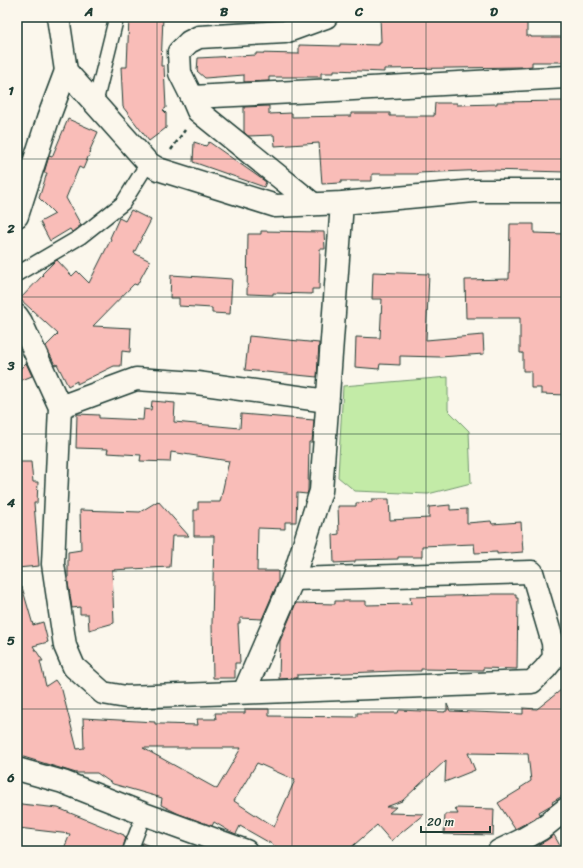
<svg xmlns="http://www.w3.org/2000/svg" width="583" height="868" font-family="Sriracha,sans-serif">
<rect width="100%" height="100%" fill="#fbf7ec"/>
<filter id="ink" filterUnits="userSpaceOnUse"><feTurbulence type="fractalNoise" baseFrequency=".025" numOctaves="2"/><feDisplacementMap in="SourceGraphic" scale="8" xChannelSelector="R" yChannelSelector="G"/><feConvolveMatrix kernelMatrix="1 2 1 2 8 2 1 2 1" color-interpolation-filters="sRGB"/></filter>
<g filter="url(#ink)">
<path fill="#c3eba7" stroke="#71946e" d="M448,377V410L469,431L471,483L428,494L355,491L338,477L343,386Z"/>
<g fill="#f9bdb8" stroke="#1f3d34" fill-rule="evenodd">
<path d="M129,17H163L161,66H164L166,108L163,110L166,113V128L149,141L123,107L121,67H127Z"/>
<path d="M380,17H527V36H531V37H566V62H532V66L522,67L384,69V72L334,70V73H321V77H269V81L244,82V75L205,78L197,71L198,58L256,55V53L299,54V45L340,46V44L379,45V42H381Z"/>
<path d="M566,101V172L488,170L418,173V174H372V181H341V183L322,184L319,143L275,146L274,135L248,136L244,132V107L269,106V114L292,113V117L351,116V113H390V116H434L435,103H457V105L497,104V102Z"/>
<path d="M68,119L98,132L90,150H91L83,169L79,167L66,198L81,225L72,232L70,229L50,241L40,222L55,214L39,198L47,173H44L49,156L52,157Z"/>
<path d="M194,142L206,146L209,142L266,182L264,187L193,162Z"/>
<path d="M17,151L24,152L19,168L17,167Z"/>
<path d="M131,210L151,220L134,253L150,261L137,285L134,284L93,326L131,328L130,352L122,351L121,366H114L77,384V381L68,386L57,364L55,365L46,346L58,334L20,299L43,275L42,274L54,262L57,260L72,276L77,271L89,283L111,239L110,238L119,218L125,221Z"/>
<path d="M510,224H534V233L566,234V395L541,394V388H531V371H523V353H520V318H466L465,280L509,279Z"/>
<path d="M261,231L324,232L325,249H320L319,289H312V294L273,293V295L247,294L248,234H261Z"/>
<path d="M373,272L429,274L426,340L483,335L484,354L440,357L400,356V365L380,364L379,369L355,367L356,337L380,338L382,299H372Z"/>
<path d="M171,275L232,279L230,314L212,313V308L179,306V298H170Z"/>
<path d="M249,336L319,343L317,377L245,370Z"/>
<path d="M26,363L32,376L17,382V372Z"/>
<path d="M152,401L175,403L174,422L240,428L241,414L314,420L312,442H309L308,491L307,494L297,493L296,522H285V529L258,528L257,571H278V582L262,619L240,618V623H238L240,663H235V678H213L212,624L214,536H194V510H198V502H220L229,461L171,452L170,462L140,461L141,455L107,453L108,449L76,448L77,414L99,415V418L143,420L144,409L151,410Z"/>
<path d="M17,462H31L33,482H38L37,503H34L39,566L17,568Z"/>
<path d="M372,499H389L390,520L429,518V507L450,505V510L467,509V523L491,521L492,524L521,522L523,552L497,554V552L475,553L474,544L422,546V557H398V559L355,560V562L334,563L333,535L339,534L338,506H356V503L372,502Z"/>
<path d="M158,501L189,536H172L170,567L112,570L114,623L89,630L88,614H80V607L72,608L68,583V552L81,550L80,510L140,512Z"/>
<path d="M22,587L33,625L43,622L48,642L33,646L43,661H40L46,686L55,680L62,690L77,749L84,748L83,718L155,722V724H162L198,725L197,719H216L215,713H245V709H269V716L357,717V713H398L399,710L445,712V711H447V704L450,711L523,714V708L537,709L566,686V794L552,802L553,804L539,812L540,814L534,819L515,829L498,803L521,789L520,788L531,781L528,754L468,753L475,770L445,782L446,760L402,801L386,807H396L389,813L424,814L391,841L377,825L347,851H284L240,826L236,834L229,831L214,822L212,826L179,814L161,805L162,798L113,784L97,773H76L17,755V588ZM143,748H241L217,789ZM257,763L295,780L274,827L234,801Z"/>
<path d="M491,594H516V598H518L517,669L483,668V670L421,669V671H396L297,675V678L279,679L280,641L296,603L335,604V601H366V605L411,604L410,597L491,595Z"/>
<path d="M21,804L58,808L124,835V836L126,837L122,851H63L70,834L18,828Z"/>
<path d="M455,808L494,809L493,835L444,834L445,814H458Z"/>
<path d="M554,835L563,851L529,850L547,840Z"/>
<path d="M142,843L160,850V851H139Z"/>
</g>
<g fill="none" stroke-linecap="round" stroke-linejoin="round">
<defs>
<g id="lane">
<path d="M95,104L115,23V17"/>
<path d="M17,274L80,237L123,203L148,163"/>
<path d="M130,851L144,814"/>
</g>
<g id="street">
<path d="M58,17L66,71L148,163L158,169L276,206L342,203L474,191H566"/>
<path d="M192,97L335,90L566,77"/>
<path d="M313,204L198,111L192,97L180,73L179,52L189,42L199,37L285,32L326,17"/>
<path d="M17,216L48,119L66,71"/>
<path d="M17,316L21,322L60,407L53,564L65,646L74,667L103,693L126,697L532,682L545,669L554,658L553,643L532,572L293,579"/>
<path d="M60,407L136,379L197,383L327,401"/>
<path d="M244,692L293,579L321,491L342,203"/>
<path d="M17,769L63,782L144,814L246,851"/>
<path d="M499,851L520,841L541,829L566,809"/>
</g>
</defs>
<use href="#lane" stroke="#1f3d34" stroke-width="17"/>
<use href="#street" stroke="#1f3d34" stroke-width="25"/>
<path stroke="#1f3d34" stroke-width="2.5" stroke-dasharray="4 3" stroke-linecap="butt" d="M171,150L185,130"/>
<use href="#lane" stroke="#fbf7ec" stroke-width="14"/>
<use href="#street" stroke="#fbf7ec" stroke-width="22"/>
</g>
</g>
<path fill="none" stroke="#1f3d34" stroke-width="1" stroke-opacity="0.55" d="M157,17V851M292,17V851M426,17V851M17,159H566M17,297H566M17,434H566M17,571H566M17,709H566"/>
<rect width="583" height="868" fill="none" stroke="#fbf7ec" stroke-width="44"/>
<path d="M421 826v6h69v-6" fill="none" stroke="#1f3d34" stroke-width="2"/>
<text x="427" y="826" font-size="12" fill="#1f3d34" stroke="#fbf7ec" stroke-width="3" paint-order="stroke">20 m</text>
<rect x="22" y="22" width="539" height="824" fill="none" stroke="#1f3d34" stroke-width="1.5"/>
<g font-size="13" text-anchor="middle" font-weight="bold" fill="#1f3d34">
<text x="89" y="16">A</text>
<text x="224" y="16">B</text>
<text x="359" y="16">C</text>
<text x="494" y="16">D</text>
<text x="11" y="95">1</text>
<text x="11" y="233">2</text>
<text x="11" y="370">3</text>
<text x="11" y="507">4</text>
<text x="11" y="645">5</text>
<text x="11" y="782">6</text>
</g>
</svg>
